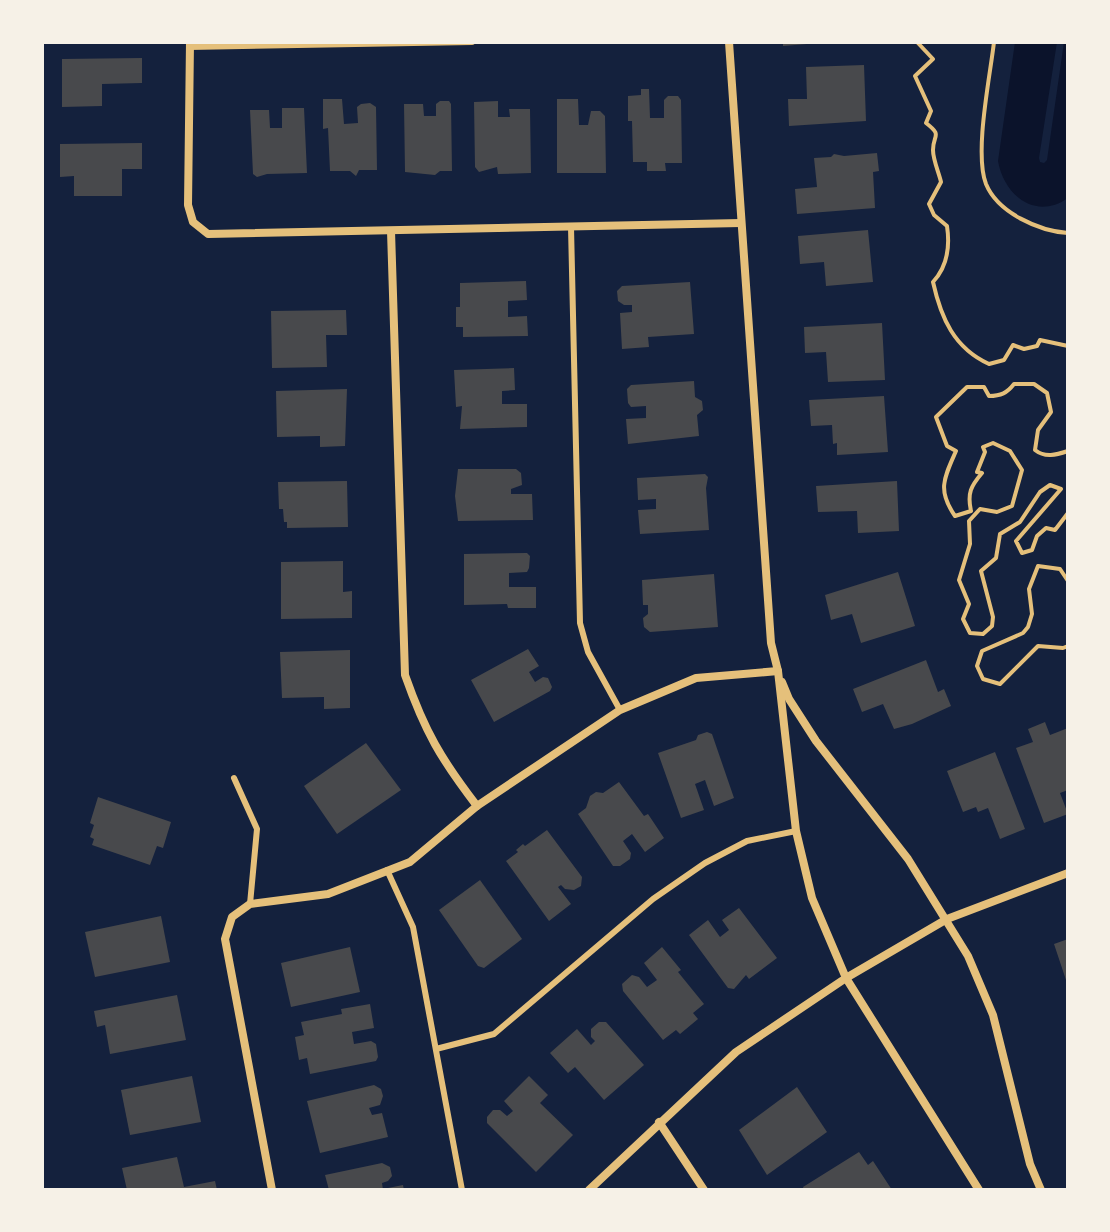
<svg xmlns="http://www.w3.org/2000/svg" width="1110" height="1232" font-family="'Titillium Web',sans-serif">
<rect width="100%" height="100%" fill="#14213d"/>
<path fill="#0b132b" d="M1015,42H1057L1039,158L1040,162L1044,163L1047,160L1064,42H1068V198C1035,221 1004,195 998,161Z"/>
<g fill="#48494c">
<path d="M783,42H807V44L783,46Z"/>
<path d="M142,58V83L102,84V106L62,107V59Z"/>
<path d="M864,65L866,121L789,126L788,99H807L806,67Z"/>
<path d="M641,89H649L650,118H664V100L668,96H678L681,100L682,163H665L666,171H647V162H633L632,121H628V96L641,95Z"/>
<path d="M323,99H342L344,124L358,123L357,107L361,104L370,103L376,107L377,170H359L356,176L350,171H330L328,128L323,129Z"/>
<path d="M557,99H578L579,125H588L591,111H600L605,116L606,173H557Z"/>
<path d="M440,101H449L451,104L452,171H440L435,175L405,172L404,104H423L424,116H436V104Z"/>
<path d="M498,101V117H510L509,109H530L531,173L498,174L497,167L479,172L475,167L474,102Z"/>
<path d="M282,108H304L307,173L267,174L257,177L253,174L250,110H269L270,128H282Z"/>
<path d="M142,143V169H122V196H74V176L60,177V144Z"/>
<path d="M877,153L879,171L873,172L875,208L797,214L795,189L817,187L814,158L831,157L834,154L844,156Z"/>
<path d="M868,230L873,282L826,286L824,262L800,264L798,236Z"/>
<path d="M526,281L527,300L508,301V317L527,316L528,336L463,337V327H456V307H460V283Z"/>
<path d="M690,282L694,334L648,337L649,347L622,349L620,313L632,312V305H624L618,301L617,291L622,286Z"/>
<path d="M346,310L347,335H326L327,367L272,368L271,311Z"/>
<path d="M882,323L885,380L828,382L826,352L805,353L804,327Z"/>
<path d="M514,368L515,390L502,391V404H527V427L460,429L462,406L456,407L454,370Z"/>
<path d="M694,381L695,397L702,401L703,410L697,415L699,436L628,444L626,419L646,418V406L631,407L628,403L627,389L631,385Z"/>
<path d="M347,389L345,446L320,447V436L277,437L276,391Z"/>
<path d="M884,396L888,452L837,455V443L833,444L832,425L811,426L809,400Z"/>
<path d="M458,469H516L521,473L522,485L511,489V494H532L533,520L458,521L455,496Z"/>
<path d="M705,474L708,477L706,488L709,530L640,534L638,510L656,509V499L638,500L637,478Z"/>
<path d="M347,481L348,527L287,528V522H284L283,509H279L278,482Z"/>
<path d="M897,481L899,531L858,533L857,511L818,512L816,486Z"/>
<path d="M527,553L530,556L529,568L527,572L509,573V587H536V608H508L507,604L464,605V554Z"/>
<path d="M343,561V592L352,591V618L281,619V562Z"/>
<path d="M898,572L915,626L861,643L852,614L831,620L825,595Z"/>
<path d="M714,574L718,627L650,632L644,627L643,618L648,614V605H643L642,580Z"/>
<path d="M528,649L539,666L529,672L535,682L543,677L548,678L552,687L550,691L494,722L471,680Z"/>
<path d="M350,650V708L324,709V697L282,698L280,652Z"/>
<path d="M926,660L938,692L944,689L951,706L912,724L894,729L883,704L862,712L853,689Z"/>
<path d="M1045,722L1050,735L1068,728V790L1060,793L1068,814L1044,823L1016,748L1033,742L1028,729Z"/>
<path d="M707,732L712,734L734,798L714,806L705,780L695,784L704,810L681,818L658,753L696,740L698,735Z"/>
<path d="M366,743L401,790L337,834L304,786Z"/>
<path d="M995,752L1025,829L1000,839L988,808L978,812L976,807L963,812L947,771Z"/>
<path d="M619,782L644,816L648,814L664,838L645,852L632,834L623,841L631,853L630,859L620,866H613L578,814L586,808L590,796L596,792L603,793Z"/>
<path d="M98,797L171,822L163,848L157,846L150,865L92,845L94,839L90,837L94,825L90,823Z"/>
<path d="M547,830L582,877L581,886L574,890L565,889L561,885L558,887L571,904L549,921L506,861L518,852L516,850L523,844L525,846Z"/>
<path d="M480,880L522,939L484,968L478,966L439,910Z"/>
<path d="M739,908L777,958L749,979L746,975L734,989L728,988L689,935L708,920L720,937L729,930L722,920Z"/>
<path d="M161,916L170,962L95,977L85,932Z"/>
<path d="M1068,939V983H1067L1054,944Z"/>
<path d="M350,947L360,992L291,1007L281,963Z"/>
<path d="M662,947L681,970L678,972L704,1004L693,1013L698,1019L680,1034L676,1030L663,1040L623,991L622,984L632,975L639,977L647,987L657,980L644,963Z"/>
<path d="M177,995L186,1040L110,1054L105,1025L97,1027L94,1011Z"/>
<path d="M370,1004L374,1028L352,1032L354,1044L371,1041L376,1044L378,1057L376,1061L310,1074L307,1058L299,1060L295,1037L304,1035L301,1022L342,1014L341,1009Z"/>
<path d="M599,1022H606L644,1065L604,1100L575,1067L568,1073L550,1053L577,1029L591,1045L595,1041L591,1037V1029Z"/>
<path d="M192,1076L201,1122L130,1135L121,1090Z"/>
<path d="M529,1076L548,1095L540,1103L573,1135L536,1172L487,1123V1117L493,1110H500L507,1116L513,1111L504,1101Z"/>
<path d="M374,1085L381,1089L383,1096L380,1105L369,1108L372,1115L382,1113L388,1137L320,1153L307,1101Z"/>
<path d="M797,1087L827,1132L767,1175L739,1130Z"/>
<path d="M859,1152L868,1165L873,1161L892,1190H804L803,1187Z"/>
<path d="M177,1157L184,1187L215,1181L217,1190H127L122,1168Z"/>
<path d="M382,1163L390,1167L392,1176L388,1181L382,1183L383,1190H329L325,1175Z"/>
<path d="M403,1185L404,1190H383V1189Z"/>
</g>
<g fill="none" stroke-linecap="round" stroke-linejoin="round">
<g stroke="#e5c07b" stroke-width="4">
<path d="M917,42L933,59L915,76L931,111L926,123C943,136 933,134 933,150C933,160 939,173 941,182L929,204L934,215L947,226C950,246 947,267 933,282C941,318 954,348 989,364L1004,360L1013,345L1024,349L1037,346L1040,340L1068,346"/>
<path d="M994,42C990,77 974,153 986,184C998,213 1039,231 1068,233"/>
<path d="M1068,451C1056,455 1045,458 1035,450L1038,430L1051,412L1047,393L1034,384H1014C1007,393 1001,396 989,396L984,387H967L936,417L947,446L956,451C944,478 937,490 955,516L971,511C967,493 971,486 982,473L977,472L985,452L983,447L993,443L1010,451L1022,470L1012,506L997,512L980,509L969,521L970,544L959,580L969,604L963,619L970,633L983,634L992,626L993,617L981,571L996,558L1000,534L1020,522L1040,492L1050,485L1061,489L1016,541L1022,553L1032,550L1037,536L1046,528L1055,530L1068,513"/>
<path d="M1068,581L1060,569L1038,566L1029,589L1032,614L1028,627L1023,633L982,651L977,666L983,679L1000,684L1038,646L1063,648L1068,646"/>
</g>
<g stroke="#e5c07b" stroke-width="6">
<path d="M189,47L472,42"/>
<path d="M571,227L580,623L588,652L620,710"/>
<path d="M234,778L257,829L250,904"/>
<path d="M387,870L413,927L462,1190"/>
<path d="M436,1049L494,1034L653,899L705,863L747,841L796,831"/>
</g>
<g stroke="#e5c07b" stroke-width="8">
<path d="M190,42L188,205L193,222L208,234L741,223"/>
<path d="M729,42L771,643L778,671L796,831L812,898L846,978L979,1190"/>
<path d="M391,231L405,675C425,732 441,759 477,806"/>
<path d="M782,682L789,699L816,741L908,859L968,956L993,1015L1030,1164L1041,1190"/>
<path d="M659,1122L704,1190"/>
<path d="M272,1190L225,939L232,917L250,904L328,894L410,862L477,806L620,710L696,678L778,671"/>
<path d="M589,1190L736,1052L846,978L947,919L1068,873"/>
</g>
</g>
<rect width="1110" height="1232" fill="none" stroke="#f6f1e7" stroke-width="88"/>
</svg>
